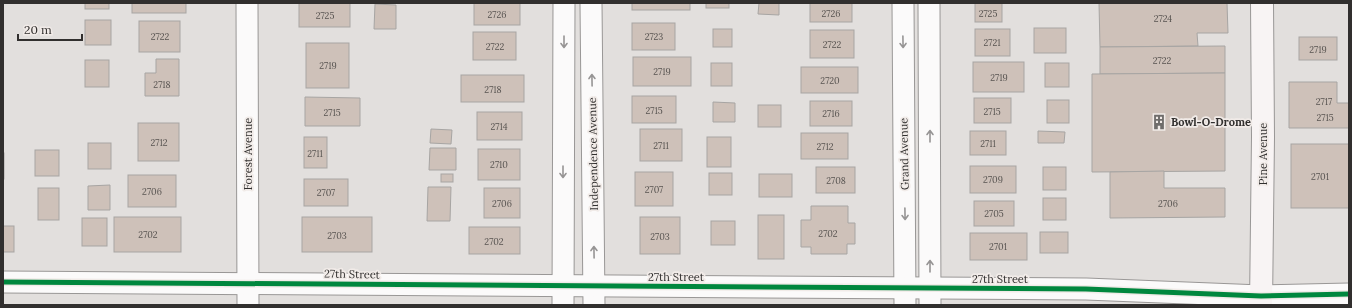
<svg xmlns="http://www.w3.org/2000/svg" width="1352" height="308" font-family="Lora,serif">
<rect width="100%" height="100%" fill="#e2dfdd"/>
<g fill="#cec1b9" stroke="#a7a5a3">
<rect x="85" y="3" width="24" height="6"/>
<rect x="132" y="3" width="54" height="10"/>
<rect x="299" y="3" width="51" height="24"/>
<rect x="474" y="3" width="46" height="22"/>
<rect x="632" y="3" width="58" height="7"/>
<rect x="706" y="3" width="23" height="5"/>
<path d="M759,3H779V15L758,14Z"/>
<rect x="810" y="3" width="42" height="19"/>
<rect x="975" y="3" width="27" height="19"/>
<path d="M1099,3H1227L1228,33H1197L1198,46L1100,47Z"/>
<path d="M375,4L396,5V29H374Z"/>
<rect x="85" y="20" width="26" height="25"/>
<rect x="139" y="21" width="41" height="31"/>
<rect x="632" y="23" width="43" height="27"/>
<rect x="1034" y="28" width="32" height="25"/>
<rect x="713" y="29" width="19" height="18"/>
<rect x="975" y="29" width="35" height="27"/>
<rect x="810" y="30" width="44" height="28"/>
<rect x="473" y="32" width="43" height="28"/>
<rect x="1299" y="37" width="38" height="23"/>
<rect x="306" y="43" width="43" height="45"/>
<path d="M1225,46V73L1100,74V47Z"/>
<rect x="633" y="57" width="58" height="29"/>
<path d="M156,59H179V96H145V73H156Z"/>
<rect x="85" y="60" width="24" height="27"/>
<rect x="973" y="62" width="51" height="30"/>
<rect x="711" y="63" width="21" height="23"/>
<rect x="1045" y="63" width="24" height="24"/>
<rect x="801" y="67" width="57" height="26"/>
<path d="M1225,73V171L1092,172V74Z"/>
<rect x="461" y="75" width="63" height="27"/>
<path d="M1289,82H1337V103H1349V128H1289Z"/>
<rect x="632" y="96" width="44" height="27"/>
<path d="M305,97L360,98V126H305Z"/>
<rect x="974" y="98" width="37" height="25"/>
<rect x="1047" y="100" width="22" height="23"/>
<rect x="810" y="101" width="42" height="25"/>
<path d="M713,102L735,103V122H713Z"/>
<rect x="758" y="105" width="23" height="22"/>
<rect x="477" y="112" width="45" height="28"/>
<rect x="138" y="123" width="41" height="38"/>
<path d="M431,129L452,130L451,144L430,143Z"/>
<rect x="640" y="129" width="42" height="32"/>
<rect x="970" y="131" width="36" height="24"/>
<path d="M1038,131L1065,132L1064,143H1038Z"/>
<rect x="801" y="133" width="47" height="26"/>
<rect x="304" y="137" width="23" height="31"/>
<rect x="707" y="137" width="24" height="30"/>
<rect x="88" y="143" width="23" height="26"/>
<rect x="1291" y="144" width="58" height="64"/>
<path d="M430,148H456V170H429Z"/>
<rect x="478" y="149" width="42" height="31"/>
<rect x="35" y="150" width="24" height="26"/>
<rect x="3" y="153" width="1" height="26"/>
<rect x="970" y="166" width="46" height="27"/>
<rect x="816" y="167" width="39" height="26"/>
<rect x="1043" y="167" width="23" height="23"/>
<path d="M1164,171V188H1225V217L1110,218V172Z"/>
<rect x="635" y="172" width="38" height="34"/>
<rect x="709" y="173" width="23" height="22"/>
<rect x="441" y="174" width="12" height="8"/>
<rect x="759" y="174" width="33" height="23"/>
<rect x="128" y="175" width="48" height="32"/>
<rect x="304" y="179" width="44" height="27"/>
<path d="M110,185V210H88V186Z"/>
<path d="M428,187H451L450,221H427Z"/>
<rect x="38" y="188" width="21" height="32"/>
<rect x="484" y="188" width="36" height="30"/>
<rect x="1043" y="198" width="23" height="22"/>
<rect x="974" y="201" width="40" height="25"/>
<path d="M811,206H848V223H855V244H847V254H811V247H801V220H811Z"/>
<rect x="758" y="215" width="26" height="44"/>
<rect x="114" y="217" width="67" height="35"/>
<rect x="302" y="217" width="70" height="35"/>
<rect x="640" y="217" width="40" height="37"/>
<rect x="82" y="218" width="25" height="28"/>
<rect x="711" y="221" width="24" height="24"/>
<rect x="3" y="226" width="11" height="26"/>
<rect x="469" y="227" width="51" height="27"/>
<rect x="1040" y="232" width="28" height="21"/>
<rect x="970" y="233" width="57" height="27"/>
</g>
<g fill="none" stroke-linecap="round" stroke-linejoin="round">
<defs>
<g id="minor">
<path d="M247,3L248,305"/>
<path d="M591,3L594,305"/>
<path d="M903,3L905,305"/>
<path d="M929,3L930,305"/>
<path d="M3,282L1086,289L1261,296L1349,294"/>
<path d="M563,305L564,3"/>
</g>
<path id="secondary" d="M1261,305L1263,137L1262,3"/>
</defs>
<use href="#minor" stroke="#999796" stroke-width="23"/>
<use href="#secondary" stroke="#999796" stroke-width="24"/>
<use href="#minor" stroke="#fbfafa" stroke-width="21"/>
<use href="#secondary" stroke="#f8f4f4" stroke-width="22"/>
<defs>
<path id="cycleway" d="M3,282L1086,289L1261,296L1349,294"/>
</defs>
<use href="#cycleway" stroke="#f1ebe8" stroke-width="8"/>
<use href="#cycleway" stroke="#00873e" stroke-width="5"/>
</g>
<defs><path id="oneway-shaft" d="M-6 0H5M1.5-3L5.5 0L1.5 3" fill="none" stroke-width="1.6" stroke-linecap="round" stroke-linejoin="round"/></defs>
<g stroke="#969494">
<use href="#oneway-shaft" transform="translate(564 42) rotate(90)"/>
<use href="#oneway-shaft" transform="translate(903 42) rotate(89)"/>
<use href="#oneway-shaft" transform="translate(592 80) rotate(-91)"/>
<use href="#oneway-shaft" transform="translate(930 136) rotate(-90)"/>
<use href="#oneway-shaft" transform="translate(563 172) rotate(90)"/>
<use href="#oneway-shaft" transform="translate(905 214) rotate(89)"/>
<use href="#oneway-shaft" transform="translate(594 252) rotate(-91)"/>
<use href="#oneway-shaft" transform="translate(930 266) rotate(-90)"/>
</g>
<defs>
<symbol id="building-bare" viewBox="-9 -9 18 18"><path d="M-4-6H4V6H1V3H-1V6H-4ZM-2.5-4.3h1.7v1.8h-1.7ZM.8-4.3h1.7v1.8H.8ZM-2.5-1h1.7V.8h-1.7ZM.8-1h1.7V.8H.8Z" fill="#6f6d6b" stroke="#f1ebe8" stroke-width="2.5" paint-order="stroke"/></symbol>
</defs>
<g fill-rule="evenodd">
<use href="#building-bare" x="1148" y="111" width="22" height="22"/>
</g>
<g text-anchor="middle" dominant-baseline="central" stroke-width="3.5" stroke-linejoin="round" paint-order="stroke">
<g font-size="9" fill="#585451">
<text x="831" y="13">2726</text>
<text x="988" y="13">2725</text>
<text x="497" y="14">2726</text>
<text x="325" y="15">2725</text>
<text x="1163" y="18">2724</text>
<text x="160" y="36">2722</text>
<text x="654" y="36">2723</text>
<text x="992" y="42">2721</text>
<text x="832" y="44">2722</text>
<text x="495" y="46">2722</text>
<text x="1318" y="49">2719</text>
<text x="1162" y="60">2722</text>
<text x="328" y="65">2719</text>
<text x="662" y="71">2719</text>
<text x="999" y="77">2719</text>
<text x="830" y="80">2720</text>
<text x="162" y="84">2718</text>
<text x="493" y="89">2718</text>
<text x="1324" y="101">2717</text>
<text x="654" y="110">2715</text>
<text x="992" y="111">2715</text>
<text x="332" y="112">2715</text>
<text x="831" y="113">2716</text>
<text x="1325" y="117">2715</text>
<text x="499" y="126">2714</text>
<text x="159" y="142">2712</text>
<text x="988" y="143">2711</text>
<text x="661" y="145">2711</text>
<text x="825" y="146">2712</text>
<text x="315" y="153">2711</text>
<text x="499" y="164">2710</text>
<text x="1320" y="176">2701</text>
<text x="993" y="179">2709</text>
<text x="836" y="180">2708</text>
<text x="654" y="189">2707</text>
<text x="152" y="191">2706</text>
<text x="326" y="192">2707</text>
<text x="502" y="203">2706</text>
<text x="1168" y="203">2706</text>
<text x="994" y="213">2705</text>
<text x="828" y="233">2702</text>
<text x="148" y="234">2702</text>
<text x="337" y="235">2703</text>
<text x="660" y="236">2703</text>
<text x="494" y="241">2702</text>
<text x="998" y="246">2701</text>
</g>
<g font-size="11" font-weight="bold" fill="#312f2e" stroke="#f1ebe8" text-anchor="start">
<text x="1171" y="122">Bowl-O-Drome</text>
</g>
<g font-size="11" fill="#312f2e" stroke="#f1ebe8">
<text transform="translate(248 154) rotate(-90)">Forest Avenue</text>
<text transform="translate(593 154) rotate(-91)">Independence Avenue</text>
<text transform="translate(904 154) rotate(-91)">Grand Avenue</text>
<text transform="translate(1263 154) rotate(-90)">Pine Avenue</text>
<text transform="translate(352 274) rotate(1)">27th Street</text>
<text x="676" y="277">27th Street</text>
<text x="1000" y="279">27th Street</text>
</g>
</g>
<rect width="1352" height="308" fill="none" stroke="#312f2e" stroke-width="8"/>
<path d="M18 34v6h64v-6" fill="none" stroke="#312f2e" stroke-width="2"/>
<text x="24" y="34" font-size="12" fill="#312f2e" stroke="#f1ebe8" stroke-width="3" paint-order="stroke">20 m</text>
</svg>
